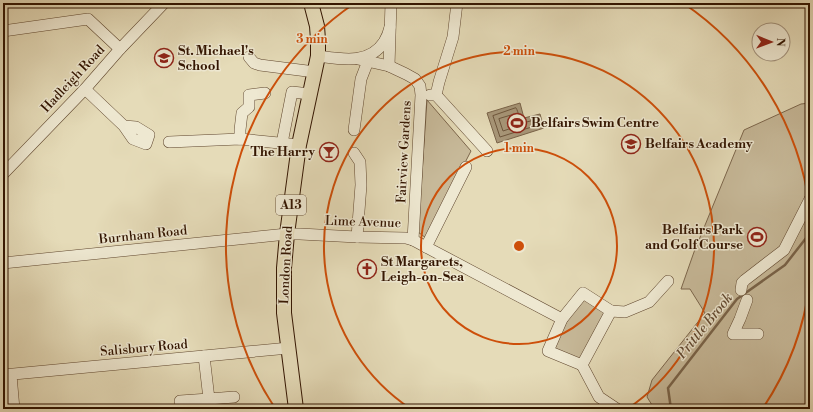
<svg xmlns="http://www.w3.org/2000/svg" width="813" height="412" font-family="'Libre Bodoni',serif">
<rect width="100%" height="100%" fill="#e5dbb8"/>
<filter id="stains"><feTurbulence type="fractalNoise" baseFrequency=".005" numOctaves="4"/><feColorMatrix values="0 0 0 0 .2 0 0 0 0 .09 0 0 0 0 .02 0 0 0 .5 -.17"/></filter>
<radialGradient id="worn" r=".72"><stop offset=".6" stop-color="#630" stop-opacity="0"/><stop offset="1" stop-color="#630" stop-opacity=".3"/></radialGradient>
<g fill="#c7b999" stroke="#7c664c">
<path d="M427,100L471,151L426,238L418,232Z"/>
<path d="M810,103V409H652V405L647,397L652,380L705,313L690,289H681L694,252L744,130L801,104Z"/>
<path d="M583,296L607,312L581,363L551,350L565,320Z"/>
</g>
<path fill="#a89779" stroke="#796349" d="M520,103L524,118L540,114L544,128L497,143L487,113Z"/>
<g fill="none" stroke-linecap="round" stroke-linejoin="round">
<g stroke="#6d563c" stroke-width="1">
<path d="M516,108C519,112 519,122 525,122C529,122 533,120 536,119L538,121V125L500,137L493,116Z"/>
<path d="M512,115L514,116L518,126L503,131L499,119Z"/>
</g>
<path stroke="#796349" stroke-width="2.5" d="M671,409L668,388L737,299L785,265L810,233"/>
<defs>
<g id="minor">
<path d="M3,31L88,19L120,49"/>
<path d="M318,56C341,59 369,65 384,42C387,37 389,32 390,27"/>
<path d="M249,57L254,63L260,65L315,72"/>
<path d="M358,59L389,66L406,74L415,79L420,86L421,95L413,240"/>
<path d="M389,66L391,3"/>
<path d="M85,89L124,126L133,139L146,144L149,135L136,127L124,126"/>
<path d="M430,95H436L487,151"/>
<path d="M436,95L439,82L453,37L457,3"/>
<path d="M354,130L361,79L368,61"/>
<path d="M240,139V130L242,113L249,107V95L265,93"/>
<path d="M169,142L240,139L299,145"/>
<path d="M282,143L292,92L310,94"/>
<path d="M354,153L360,162L361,185L357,237"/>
<path d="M3,174L85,89L120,49L164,3"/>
<path d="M426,247L466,167"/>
<path d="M3,263L287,234H300L357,237L406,238L413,240L426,247L562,319"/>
<path d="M741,290L742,283L745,280L784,250L810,199"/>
<path d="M583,293L611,311L582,365L548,351L562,319Z"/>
<path d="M747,300L740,319L733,334H758"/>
<path d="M611,311L625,312L649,302L668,281"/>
<path d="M204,356L209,399L234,397"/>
<path d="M582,365L599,397L617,409"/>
<path d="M3,375L289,348"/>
<path d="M11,375L14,409"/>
<path d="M180,401L209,399"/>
</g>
<path id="major" d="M296,409L284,313V268L287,234L299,145L318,56V40L317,26L311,3"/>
</defs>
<use href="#minor" stroke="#5f462e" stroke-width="12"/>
<use href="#major" stroke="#321400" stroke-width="16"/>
<use href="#minor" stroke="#eee8d1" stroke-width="11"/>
<use href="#major" stroke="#e5dbb8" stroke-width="14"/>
</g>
<g fill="none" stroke="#cd4f0a" stroke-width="2">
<circle cx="519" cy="246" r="98"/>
<path d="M411 409A195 195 0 1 1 627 409"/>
<path d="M810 282A293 293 0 0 1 763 408M275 408A293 293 0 0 1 355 3M683 3A293 293 0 0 1 810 210"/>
</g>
<defs>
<symbol id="school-ring" viewBox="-11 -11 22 22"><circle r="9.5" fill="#eee8d1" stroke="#8f2418" stroke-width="1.5"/><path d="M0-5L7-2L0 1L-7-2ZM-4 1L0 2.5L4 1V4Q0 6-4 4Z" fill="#8f2418"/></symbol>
<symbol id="stadium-ring" viewBox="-11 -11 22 22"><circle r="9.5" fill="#eee8d1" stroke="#8f2418" stroke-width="1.5"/><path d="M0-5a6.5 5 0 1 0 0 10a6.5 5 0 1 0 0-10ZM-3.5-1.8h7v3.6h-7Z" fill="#8f2418"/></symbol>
<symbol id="bar-ring" viewBox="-11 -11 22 22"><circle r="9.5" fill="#eee8d1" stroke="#8f2418" stroke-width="1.5"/><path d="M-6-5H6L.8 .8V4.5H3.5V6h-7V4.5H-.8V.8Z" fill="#8f2418"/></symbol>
<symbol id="church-ring" viewBox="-11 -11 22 22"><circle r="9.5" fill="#eee8d1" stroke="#8f2418" stroke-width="1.5"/><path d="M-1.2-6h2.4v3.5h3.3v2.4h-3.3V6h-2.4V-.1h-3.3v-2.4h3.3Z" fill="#8f2418"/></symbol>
</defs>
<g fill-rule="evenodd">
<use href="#school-ring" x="153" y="47" width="22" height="22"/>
<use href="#stadium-ring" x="506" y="112" width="22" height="22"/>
<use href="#school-ring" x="620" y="133" width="22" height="22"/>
<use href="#bar-ring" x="318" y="141" width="22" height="22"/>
<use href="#stadium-ring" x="746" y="226" width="22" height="22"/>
<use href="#church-ring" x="356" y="258" width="22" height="22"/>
</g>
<g text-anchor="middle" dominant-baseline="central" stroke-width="3" stroke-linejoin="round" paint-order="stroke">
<rect fill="#eee8d1" stroke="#6a543f" stroke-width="1" x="276" y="195" width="30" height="20" rx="3"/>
<g font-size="12" font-weight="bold" fill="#321400">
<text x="291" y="205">A13</text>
</g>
<g font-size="13" font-weight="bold" fill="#321400" stroke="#eee8d1" text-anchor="start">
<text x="178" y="51">St. Michael's<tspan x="178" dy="15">School</tspan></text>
<text x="531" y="123">Belfairs Swim Centre</text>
<text x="645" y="144">Belfairs Academy</text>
<text x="315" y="152" text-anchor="end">The Harry</text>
<text x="743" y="230" text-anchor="end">Belfairs Park<tspan x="743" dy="15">and Golf Course</tspan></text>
<text x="381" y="262">St Margarets,<tspan x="381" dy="15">Leigh-on-Sea</tspan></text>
</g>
<g font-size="13" fill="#321400" stroke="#eee8d1">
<text transform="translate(73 79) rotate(-47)">Hadleigh Road</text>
<text transform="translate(404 152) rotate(-87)">Fairview Gardens</text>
<text transform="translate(363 222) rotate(2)">Lime Avenue</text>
<text transform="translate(143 235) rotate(-6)">Burnham Road</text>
<text transform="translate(286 265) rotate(-87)">London Road</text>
<text transform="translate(144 348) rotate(-5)">Salisbury Road</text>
</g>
<g font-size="14" font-style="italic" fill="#614830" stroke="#eee8d1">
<text transform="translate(705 326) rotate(-51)">Prittle Brook</text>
</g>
</g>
<circle cx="519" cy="246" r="6" fill="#cd4f0a" stroke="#eee8d1" stroke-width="2"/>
<g font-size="12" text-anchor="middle" font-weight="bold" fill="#cd4f0a" stroke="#eee8d1" stroke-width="3" stroke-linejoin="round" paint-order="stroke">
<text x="312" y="43">3 min</text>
<text x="519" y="55">2 min</text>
<text x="519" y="152">1 min</text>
</g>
<rect width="813" height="412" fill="none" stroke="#e5dbb8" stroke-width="16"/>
<rect x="4" y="4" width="805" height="404" fill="none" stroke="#321400" stroke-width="2"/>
<rect x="8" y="8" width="797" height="396" fill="none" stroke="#321400"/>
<g transform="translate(771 42) rotate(91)"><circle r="19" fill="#eee8d1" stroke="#a3937d"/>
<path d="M0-3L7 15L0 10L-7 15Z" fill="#8f2418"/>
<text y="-6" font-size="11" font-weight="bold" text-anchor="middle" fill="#321400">N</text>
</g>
<rect width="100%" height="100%" filter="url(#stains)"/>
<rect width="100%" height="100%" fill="url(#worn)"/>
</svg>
